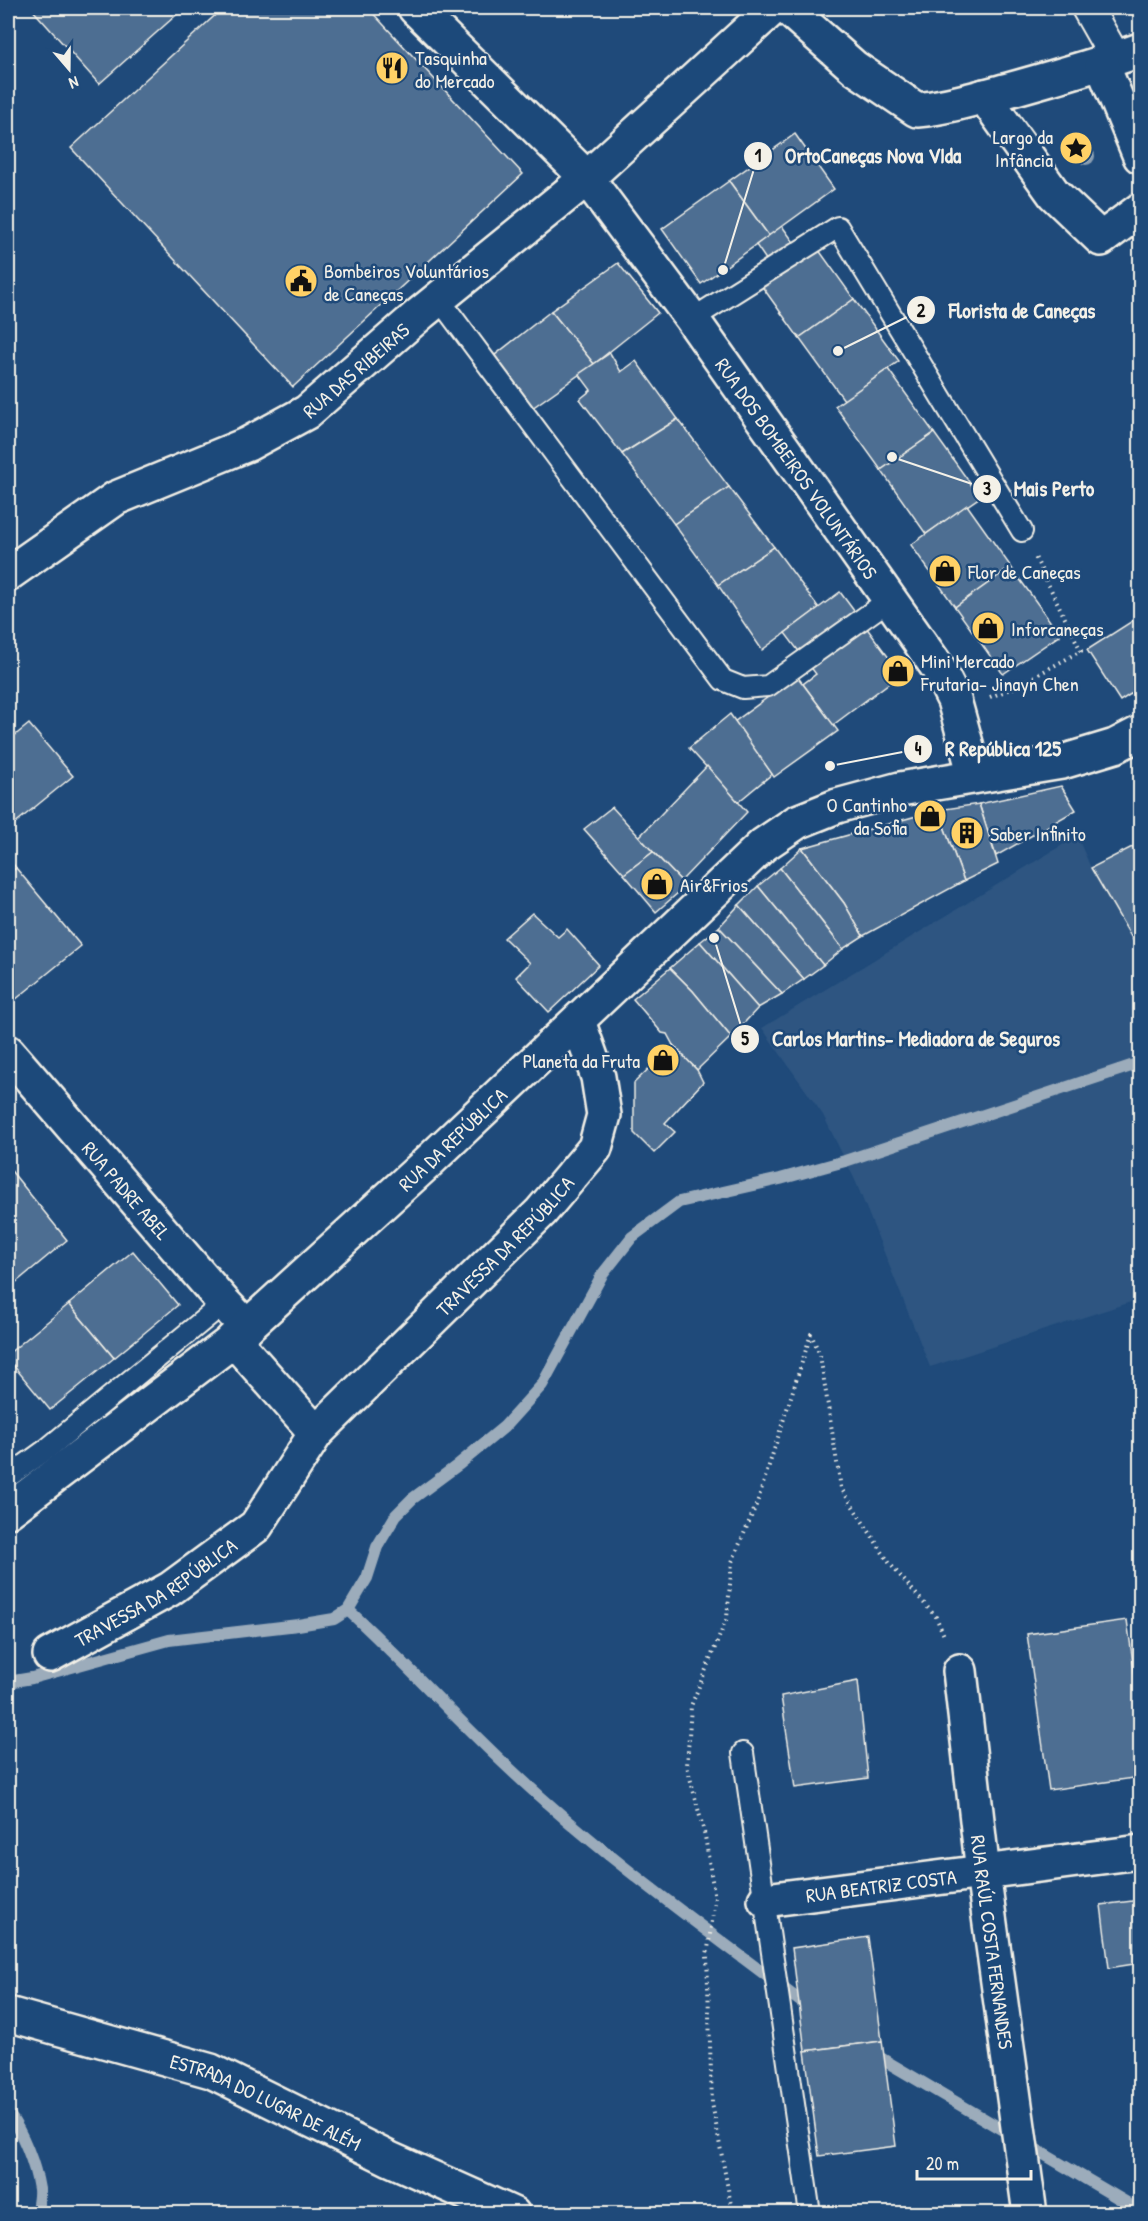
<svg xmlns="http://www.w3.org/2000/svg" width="1148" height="2221" font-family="'Patrick Hand',sans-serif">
<rect width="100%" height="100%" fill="#1f4a7a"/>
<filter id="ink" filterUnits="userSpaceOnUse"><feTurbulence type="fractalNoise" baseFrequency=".0167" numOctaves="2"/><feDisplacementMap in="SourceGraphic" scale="12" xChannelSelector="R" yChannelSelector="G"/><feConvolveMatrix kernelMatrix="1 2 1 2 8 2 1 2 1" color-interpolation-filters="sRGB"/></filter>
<g filter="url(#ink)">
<path fill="#2d5581" d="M1077,836L1091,868L1140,952V1299L930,1367L855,1180L823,1115L762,1028Z"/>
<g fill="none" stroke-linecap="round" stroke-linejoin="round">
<g stroke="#9cacbb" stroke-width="12">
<path d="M348,1610C404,1661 454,1717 510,1769C603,1857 710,1932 812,2010"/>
<path d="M8,1682L32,1678L169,1640L298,1625L334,1619L348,1610L367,1578L377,1547L396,1515L412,1499L458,1465L504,1427L542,1385L602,1275L632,1237L679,1202L780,1179L845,1161L1140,1063"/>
<path d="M872,2053L1127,2203"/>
<path d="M8,2113C23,2133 35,2164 39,2189C40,2197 37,2206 37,2214"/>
</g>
</g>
<g fill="#4d6e92" stroke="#f4f1e8" stroke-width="1.5">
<path d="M31,8H184L99,84Z"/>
<path d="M223,8H368L523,174L293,387L71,148Z"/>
<path d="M795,134L834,189L769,236L729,181Z"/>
<path d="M729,181L769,236L701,284L662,229Z"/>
<path d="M782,226L798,248L811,239L854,299L799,338L756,278L771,267L756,245Z"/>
<path d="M618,263L658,313L594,364L551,311Z"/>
<path d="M854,299L899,361L844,400L799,338Z"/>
<path d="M551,311L594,364L518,418L481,366Z"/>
<path d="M610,353L621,372L636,361L678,419L622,454L580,399L591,390L579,374Z"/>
<path d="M888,369L934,433L881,470L835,406Z"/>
<path d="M678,419L729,487L674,524L622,454Z"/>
<path d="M934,433L980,497L926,534L881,470Z"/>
<path d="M729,487L774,547L718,585L674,524Z"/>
<path d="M967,505L1011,567L955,607L911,545Z"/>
<path d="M774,547L819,608L762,650L718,585Z"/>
<path d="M1011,567L1060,635L1003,674L955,607Z"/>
<path d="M840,592L901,674L833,725L803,684L816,674L785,633Z"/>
<path d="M1140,616V688L1120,701L1087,650Z"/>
<path d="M797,676L838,731L774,777L734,722Z"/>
<path d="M730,714L772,774L738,802L689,748Z"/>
<path d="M29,724L73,776L8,829V741Z"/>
<path d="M707,766L747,812L681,881L639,837Z"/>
<path d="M1061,786L1076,810L996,856L979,804Z"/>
<path d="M979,804L998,864L964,881L938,810Z"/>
<path d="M612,807L653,852L624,874L584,829Z"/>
<path d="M938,810L964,881L863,936L844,903L802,848Z"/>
<path d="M1140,843V952L1091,868Z"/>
<path d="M802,848L844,903L863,936L843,949L780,868Z"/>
<path d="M653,852L686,886L656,912L624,874Z"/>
<path d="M8,857L16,868L8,875Z"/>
<path d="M16,868L81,946L15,1000L8,991V875Z"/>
<path d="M780,868L843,949L823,965L758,886Z"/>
<path d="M758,886L823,965L804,979L739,905Z"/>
<path d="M739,905L804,979L782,994L719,927Z"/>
<path d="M532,913L558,937L567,929L599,965L549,1012L516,977L530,963L504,938Z"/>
<path d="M719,927L782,994L758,1008L700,942Z"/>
<path d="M700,942L758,1008L731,1037L693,991L670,968Z"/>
<path d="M670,968L693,991L731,1037L697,1070L673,1045L667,1034L662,1033L633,999Z"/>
<path d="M673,1045L697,1070L703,1082L665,1123L675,1132L654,1153L634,1133V1083Z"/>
<path d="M8,1167L67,1240L8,1289Z"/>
<path d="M133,1251L178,1305L114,1358L69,1304Z"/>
<path d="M69,1304L114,1358L50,1410L8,1359V1354Z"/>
<path d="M1127,1620L1140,1711V1777L1049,1790L1027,1634Z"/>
<path d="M858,1681L868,1778L795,1788L781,1696Z"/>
<path d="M1140,1900V1963L1109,1968L1101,1905Z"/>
<path d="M868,1937L882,2041L805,2051L792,1948Z"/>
<path d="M882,2041L896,2146L819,2156L805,2051Z"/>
</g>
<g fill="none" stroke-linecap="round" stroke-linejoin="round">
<defs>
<g id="service">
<path d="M439,299L723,680L743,688L768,686L889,600"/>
<path d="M692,319L838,227L1022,531"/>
<path d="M8,1477L47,1449L224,1303"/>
<path d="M743,1753L810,2214"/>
</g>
<path id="pedestrian" d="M1087,8L1116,59"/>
<g id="minor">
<path d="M787,8L855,68L917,110C949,107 981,97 1012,89C1055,77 1098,65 1140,50"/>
<path d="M1102,64L1140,156"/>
<path d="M984,96L1054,194L1101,239L1140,210"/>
<path id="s1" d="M8,574L116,498L248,444L307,412L421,313L587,178L773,8"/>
<path id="s2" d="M8,1052L224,1303L247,1327"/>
<path id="s3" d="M316,1433L541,1212L595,1148L604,1115L598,1077L578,1021"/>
<path id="s4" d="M50,1655L170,1589L256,1526L316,1433L233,1339"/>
<path id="s5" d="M960,1671L983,1873L1030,2214"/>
<path id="s6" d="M765,1900L1140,1852"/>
</g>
<g id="tertiary">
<path id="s7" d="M415,8L587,178L692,319L938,668L954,700L975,776"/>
<path id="s8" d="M8,2014L211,2071L390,2159L513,2214"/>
</g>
<g id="secondary">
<path id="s9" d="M8,1511L227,1345L426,1164L763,845L797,822L837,806L900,789L1062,762L1115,746L1140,733"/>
</g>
</defs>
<use href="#service" stroke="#f4f1e8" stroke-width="24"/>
<use href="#pedestrian" stroke="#f4f1e8" stroke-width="34"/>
<use href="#minor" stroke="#f4f1e8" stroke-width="38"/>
<use href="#tertiary" stroke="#f4f1e8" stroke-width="38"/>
<use href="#secondary" stroke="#f4f1e8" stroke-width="38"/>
<g stroke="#f4f1e8" stroke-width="4" stroke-dasharray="1.5 4.5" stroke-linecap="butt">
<path d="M990,697L1013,688L1081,651L1034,555"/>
<path d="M734,2214L731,2205L712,2103L707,1956L715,1899L705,1836L687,1766L691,1706L727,1618L732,1562L757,1503L811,1334L820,1355L841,1488L890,1564L936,1617L945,1638"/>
</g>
<use href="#service" stroke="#1f4a7a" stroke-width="20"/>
<use href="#pedestrian" stroke="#1f4a7a" stroke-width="30"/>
<use href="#minor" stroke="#1f4a7a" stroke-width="33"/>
<use href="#tertiary" stroke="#1f4a7a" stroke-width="33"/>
<use href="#secondary" stroke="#1f4a7a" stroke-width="33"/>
</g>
<circle fill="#8a9eb1" cx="1086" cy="156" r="9"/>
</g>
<defs>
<symbol id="restaurant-disc" viewBox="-11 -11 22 22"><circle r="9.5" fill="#ffd166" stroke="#1f4a7a"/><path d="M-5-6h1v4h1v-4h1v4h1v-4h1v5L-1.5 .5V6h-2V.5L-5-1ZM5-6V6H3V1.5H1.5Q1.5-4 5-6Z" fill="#111"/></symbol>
<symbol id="sight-disc" viewBox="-11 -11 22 22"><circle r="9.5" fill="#ffd166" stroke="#1f4a7a"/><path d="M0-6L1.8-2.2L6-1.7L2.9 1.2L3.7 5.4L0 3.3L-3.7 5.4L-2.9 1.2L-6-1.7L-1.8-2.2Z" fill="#111"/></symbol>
<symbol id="civic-disc" viewBox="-11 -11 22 22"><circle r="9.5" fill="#ffd166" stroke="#1f4a7a"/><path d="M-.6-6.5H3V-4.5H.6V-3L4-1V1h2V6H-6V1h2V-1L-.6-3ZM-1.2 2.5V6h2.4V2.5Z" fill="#111"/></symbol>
<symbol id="shop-disc" viewBox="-11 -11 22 22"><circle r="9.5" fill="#ffd166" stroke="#1f4a7a"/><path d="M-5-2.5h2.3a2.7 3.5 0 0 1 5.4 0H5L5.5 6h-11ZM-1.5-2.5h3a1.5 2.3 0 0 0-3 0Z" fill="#111"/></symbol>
<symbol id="building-disc" viewBox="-11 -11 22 22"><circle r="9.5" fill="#ffd166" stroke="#1f4a7a"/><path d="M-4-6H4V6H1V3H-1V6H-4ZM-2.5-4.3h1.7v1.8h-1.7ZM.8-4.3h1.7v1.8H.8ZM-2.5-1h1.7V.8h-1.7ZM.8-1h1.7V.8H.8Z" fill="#111"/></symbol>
</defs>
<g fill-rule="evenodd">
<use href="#restaurant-disc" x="373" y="49" width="38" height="38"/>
<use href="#sight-disc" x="1057" y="129" width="38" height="38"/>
<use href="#civic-disc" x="282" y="262" width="38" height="38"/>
<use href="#shop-disc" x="926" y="552" width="38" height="38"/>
<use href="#shop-disc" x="969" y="609" width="38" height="38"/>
<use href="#shop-disc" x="879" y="652" width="38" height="38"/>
<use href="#shop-disc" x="911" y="797" width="38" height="38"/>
<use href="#building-disc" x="948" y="814" width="38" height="38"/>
<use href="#shop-disc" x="638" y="865" width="38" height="38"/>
<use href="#shop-disc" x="644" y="1041" width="38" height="38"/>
</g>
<g text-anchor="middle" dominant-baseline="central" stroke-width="5" stroke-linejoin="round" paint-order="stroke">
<g font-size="20" fill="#f4f1e8" stroke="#1f4a7a" text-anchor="start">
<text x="415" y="57">Tasquinha<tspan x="415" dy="23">do Mercado</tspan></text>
<text x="1053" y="136" text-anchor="end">Largo da<tspan x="1053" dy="23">Infância</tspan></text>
<text x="324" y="270">Bombeiros Voluntários<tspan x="324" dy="23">de Caneças</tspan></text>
<text x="968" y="571">Flor de Caneças</text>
<text x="1011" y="628">Inforcaneças</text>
<text x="921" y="660">Mini Mercado<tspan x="921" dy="23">Frutaria- Jinayn Chen</tspan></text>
<text x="907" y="804" text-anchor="end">O Cantinho<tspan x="907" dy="23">da Sofia</tspan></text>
<text x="990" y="833">Saber Infinito</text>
<text x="680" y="884">Air&amp;Frios</text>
<text x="640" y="1060" text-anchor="end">Planeta da Fruta</text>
</g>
<g font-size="20" fill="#f4f1e8" stroke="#1f4a7a">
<text stroke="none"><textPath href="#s1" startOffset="406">RUA DAS RIBEIRAS</textPath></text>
<text stroke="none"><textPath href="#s7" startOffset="600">RUA DOS BOMBEIROS VOLUNTÁRIOS</textPath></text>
<text stroke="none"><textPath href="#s9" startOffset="580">RUA DA REPÚBLICA</textPath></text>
<text stroke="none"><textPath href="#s2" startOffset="182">RUA PADRE ABEL</textPath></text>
<text stroke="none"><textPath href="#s3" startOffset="266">TRAVESSA DA REPÚBLICA</textPath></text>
<text stroke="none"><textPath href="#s4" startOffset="123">TRAVESSA DA REPÚBLICA</textPath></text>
<text stroke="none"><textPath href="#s6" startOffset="117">RUA BEATRIZ COSTA</textPath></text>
<text stroke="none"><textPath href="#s5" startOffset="273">RUA RAÚL COSTA FERNANDES</textPath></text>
<text stroke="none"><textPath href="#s8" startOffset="273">ESTRADA DO LUGAR DE ALÉM</textPath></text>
</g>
</g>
<path fill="none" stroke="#f4f1e8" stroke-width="2" d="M723 270L758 156M838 351L921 310M892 457L987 489M830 766L918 749M714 938L745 1039"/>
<g fill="#f4f1e8" stroke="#1f4a7a" stroke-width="2">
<circle cx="723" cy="270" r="6"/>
<circle cx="838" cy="351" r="6"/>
<circle cx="892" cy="457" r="6"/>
<circle cx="830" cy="766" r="6"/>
<circle cx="714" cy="938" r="6"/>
<circle cx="758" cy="156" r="15"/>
<circle cx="921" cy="310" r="15"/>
<circle cx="987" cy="489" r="15"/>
<circle cx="918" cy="749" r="15"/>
<circle cx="745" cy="1039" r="15"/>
</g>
<g font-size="18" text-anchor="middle" font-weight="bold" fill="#111">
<text x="758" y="162">1</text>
<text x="921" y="317">2</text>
<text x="987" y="495">3</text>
<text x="918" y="755">4</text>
<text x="745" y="1045">5</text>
</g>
<g font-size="21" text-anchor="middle" font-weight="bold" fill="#f4f1e8" stroke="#1f4a7a" stroke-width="5" stroke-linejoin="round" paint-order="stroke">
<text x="873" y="163">OrtoCaneças Nova VIda</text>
<text x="1022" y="318">Florista de Caneças</text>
<text x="1054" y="496">Mais Perto</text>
<text x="1003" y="756">R República 125</text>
<text x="916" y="1046">Carlos Martins- Mediadora de Seguros</text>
</g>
<rect width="1148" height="2221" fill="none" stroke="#1f4a7a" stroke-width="30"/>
<rect x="15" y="15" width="1118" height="2191" fill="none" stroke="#f4f1e8" stroke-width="2" filter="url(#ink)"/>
<g transform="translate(69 69) rotate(160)" stroke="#1f4a7a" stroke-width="4.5" paint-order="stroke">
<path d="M0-4.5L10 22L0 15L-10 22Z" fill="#f4f1e8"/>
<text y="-9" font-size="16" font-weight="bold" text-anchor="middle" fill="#f4f1e8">N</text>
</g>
<path d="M917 2170v9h114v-9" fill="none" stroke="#f4f1e8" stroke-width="3"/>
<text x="926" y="2170" font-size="18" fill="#f4f1e8" stroke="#1f4a7a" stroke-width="4.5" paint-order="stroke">20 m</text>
</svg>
